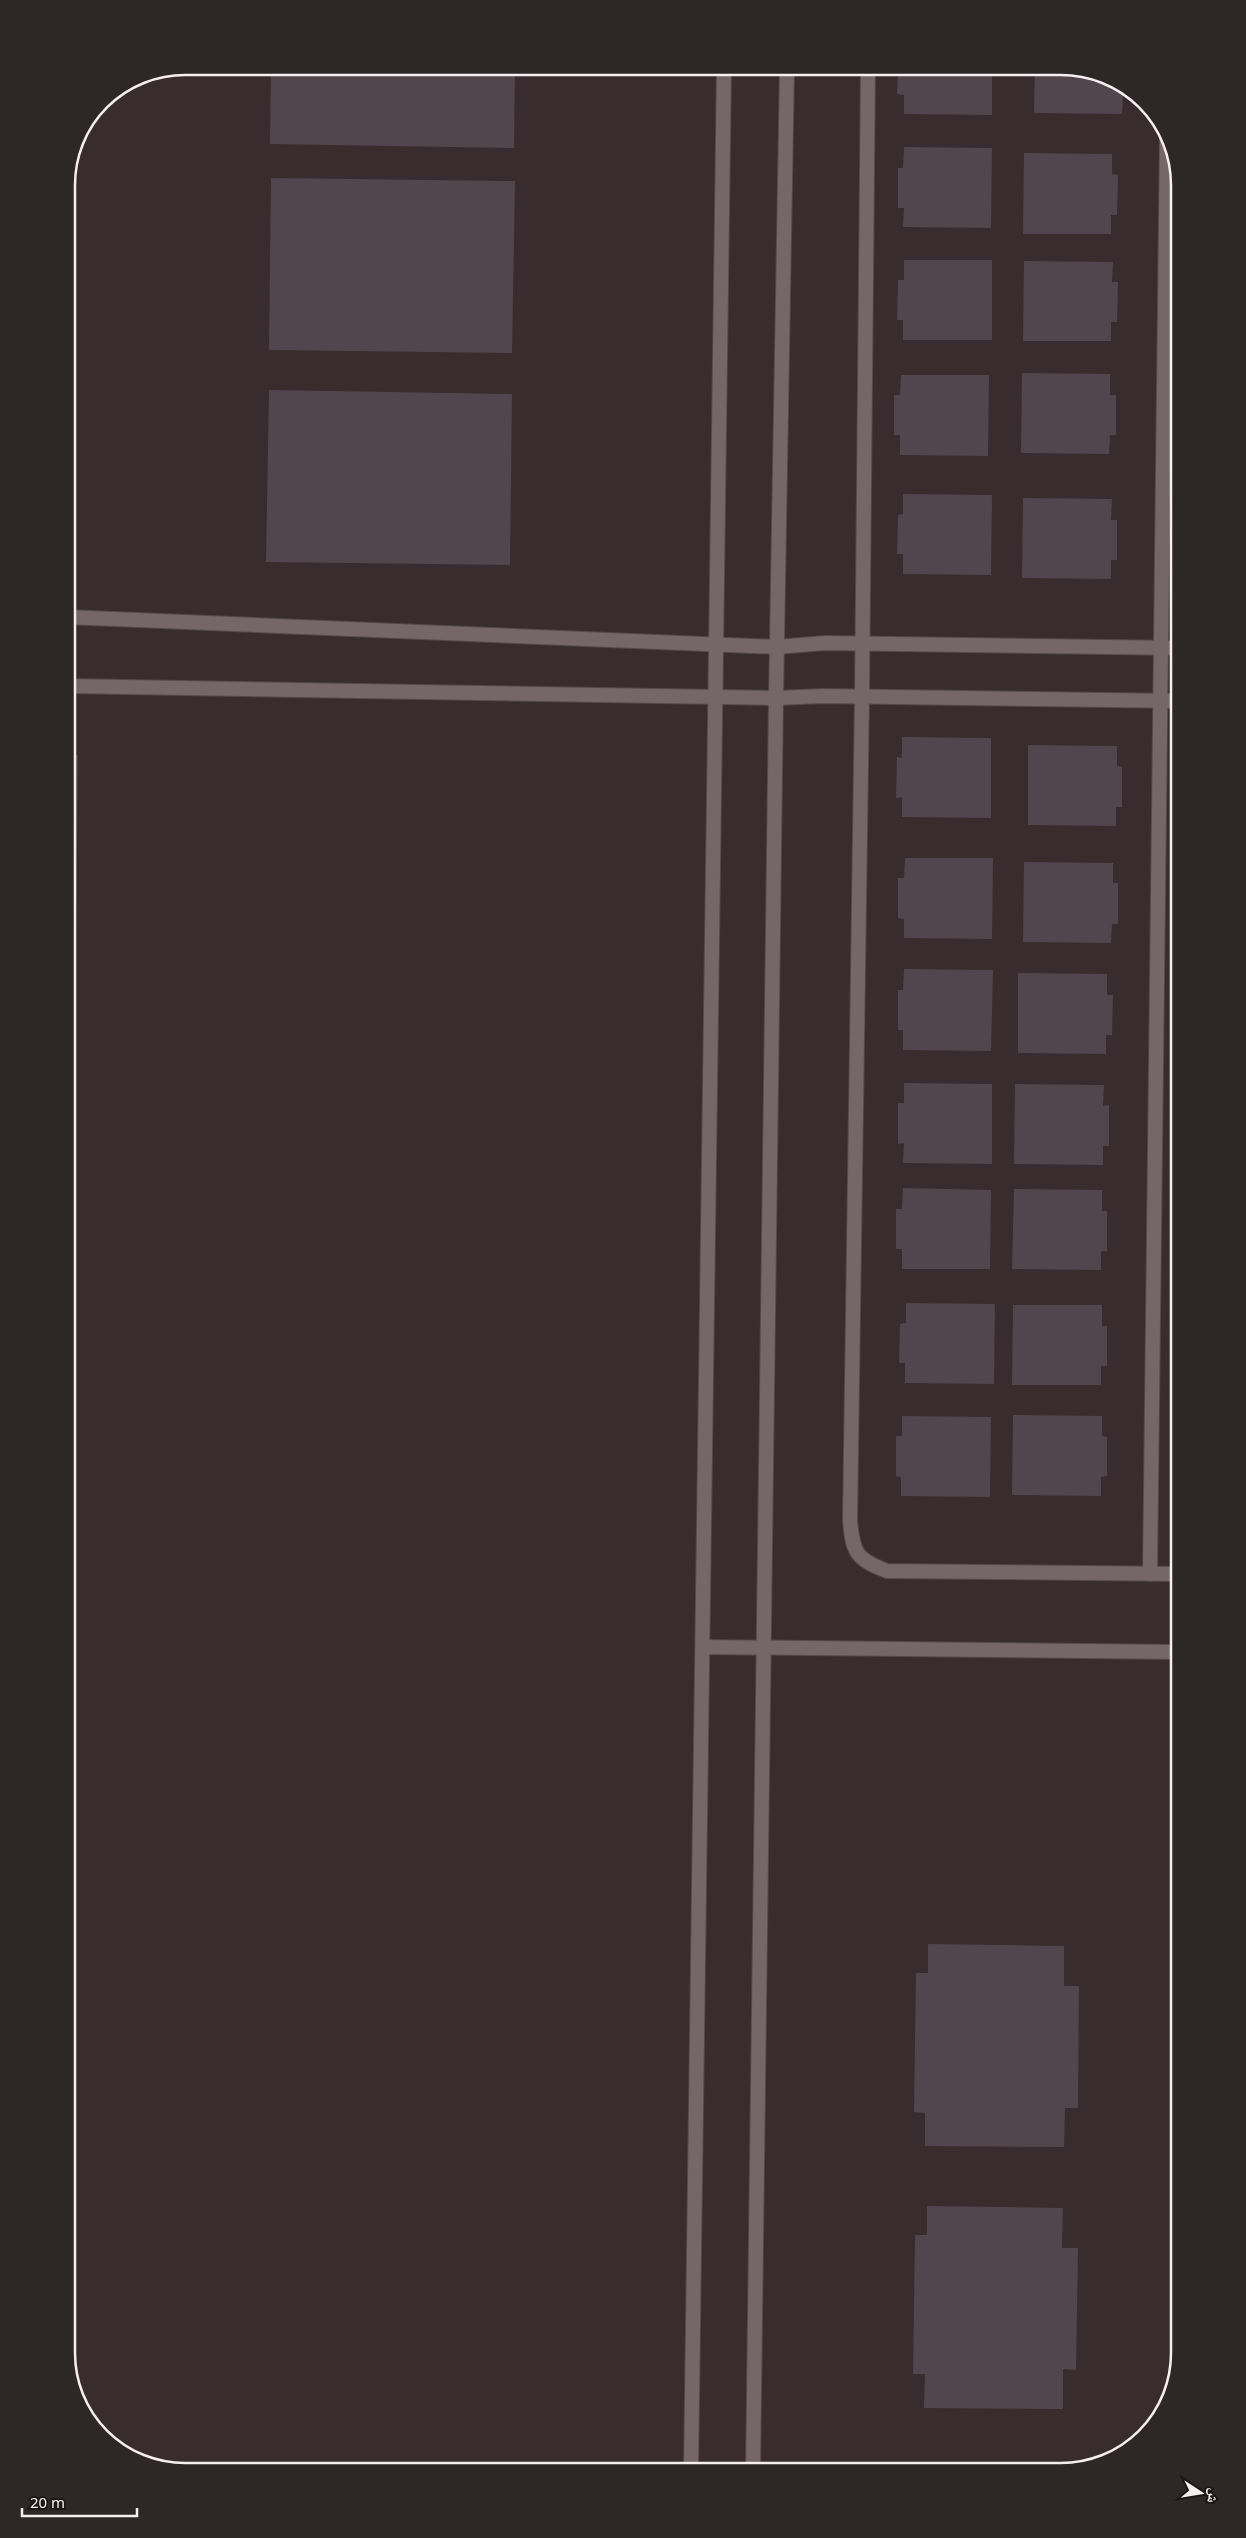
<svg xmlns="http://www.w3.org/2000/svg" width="1246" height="2538" font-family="'Noto Sans','Noto Naskh Arabic',sans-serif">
<rect width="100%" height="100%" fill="#382c2e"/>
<g fill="#51464e">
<path d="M271,66H515L514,148L270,144Z"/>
<path d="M898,66L992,67V115L904,114V95L897,94Z"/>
<path d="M1035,67H1069L1129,89L1128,95H1123L1122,114L1034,113Z"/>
<path d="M904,147L992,148L991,228L903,227L904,208H898V168H903Z"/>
<path d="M1024,153L1112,154V174L1118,175L1117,215H1111V234H1023Z"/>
<path d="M67,175H73L70,347H66Z"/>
<path d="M271,178L515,181L512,353L269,350Z"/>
<path d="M904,260H992V340H903V320H897L898,280H904Z"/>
<path d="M1024,261L1113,262L1112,282H1118L1117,322H1111V341H1023Z"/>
<path d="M1022,373L1110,374V395H1116V435H1110L1109,454L1021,453Z"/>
<path d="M901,375H989L988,456L900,455V435H894V395H900Z"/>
<path d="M269,390L512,394L510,565L266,562Z"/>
<path d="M66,392H70L68,499H66Z"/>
<path d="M903,494L992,495L991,575L903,574V554H897L898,515L903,514Z"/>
<path d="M1023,498L1112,499L1111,520H1117V560H1111V579L1022,578Z"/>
<path d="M902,737L991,738V818L902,817V797L896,798L897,757L902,758Z"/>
<path d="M1028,745L1117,746V766L1122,767V807H1116V826L1028,825Z"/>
<path d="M66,755H78L76,941H66Z"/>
<path d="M905,858H993L992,939L904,938V919L898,918V878H904Z"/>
<path d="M1024,862L1113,863V883H1118V924H1112L1111,943L1023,942Z"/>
<path d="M904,969L993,970L991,1051L903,1050V1030H898V990H903Z"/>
<path d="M1018,973L1107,974V995H1113L1112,1035H1106V1054L1018,1053Z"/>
<path d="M66,988H75L73,1175H66Z"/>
<path d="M904,1083L992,1084V1164L903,1163L904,1143L898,1144V1103H904Z"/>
<path d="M1015,1084L1104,1085L1103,1106L1109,1105V1146H1103V1165L1014,1164Z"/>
<path d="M903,1188L991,1190L990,1269H902V1249H896V1209H902Z"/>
<path d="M1014,1189L1102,1190V1211H1107V1251H1101V1270L1012,1269Z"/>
<path d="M66,1224L72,1225L70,1411H66Z"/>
<path d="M906,1303L995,1304L994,1384L905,1383V1363H899L900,1324L906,1323Z"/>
<path d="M1013,1305H1102V1326H1107V1366H1101V1385H1012Z"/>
<path d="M1013,1415L1102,1416V1436L1107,1437V1476L1101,1477V1496L1012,1495Z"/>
<path d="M902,1416L991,1417L990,1497L901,1496V1477L896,1476V1436H902Z"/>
<path d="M66,1458H70L69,1644H66Z"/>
<path d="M928,1944L1064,1946V1986H1079L1078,2108H1065L1064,2147L925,2146V2113L914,2112L916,1973H928Z"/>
<path d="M927,2206L1063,2208L1062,2248H1078L1076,2370L1063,2369V2409L924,2408L925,2374H913L915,2235H927Z"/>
</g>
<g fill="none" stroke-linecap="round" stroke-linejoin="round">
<defs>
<g id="minor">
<path d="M868,66L862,696L850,1521C853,1553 856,1559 887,1571L1180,1574"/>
<path d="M1150,1574L1167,134"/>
<path d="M703,1647L1180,1652"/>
</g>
<g id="tertiary">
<path d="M66,617L777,647L825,643L1180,648"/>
<path d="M66,686L776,698L823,696L1180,701"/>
<path d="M691,2472L724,66"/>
<path d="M753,2472L776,698L787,66"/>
</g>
</defs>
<use href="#minor" stroke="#53484b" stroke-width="16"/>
<use href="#tertiary" stroke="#53484b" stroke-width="16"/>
<use href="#minor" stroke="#756769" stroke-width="14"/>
<use href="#tertiary" stroke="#756769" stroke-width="14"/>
</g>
<path d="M0 0H1246V2538H0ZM185 75H1061A110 110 0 0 1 1171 185V2353A110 110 0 0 1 1061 2463H185A110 110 0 0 1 75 2353V185A110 110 0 0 1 185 75Z" fill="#2e2728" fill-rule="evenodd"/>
<path fill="none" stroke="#f7eef0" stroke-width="2.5" d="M185 75H1061A110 110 0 0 1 1171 185V2353A110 110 0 0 1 1061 2463H185A110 110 0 0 1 75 2353V185A110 110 0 0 1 185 75Z"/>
<g transform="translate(1201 2493) rotate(102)" stroke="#1c1617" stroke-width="4" paint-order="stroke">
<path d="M0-4L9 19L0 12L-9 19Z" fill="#f7eef0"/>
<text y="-8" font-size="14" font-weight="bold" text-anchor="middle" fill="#f7eef0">ش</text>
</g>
<path d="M22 2508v8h115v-8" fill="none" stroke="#f7eef0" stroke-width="2.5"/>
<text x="30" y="2508" font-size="15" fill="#f7eef0" stroke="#1c1617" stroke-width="4" paint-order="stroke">20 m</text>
</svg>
